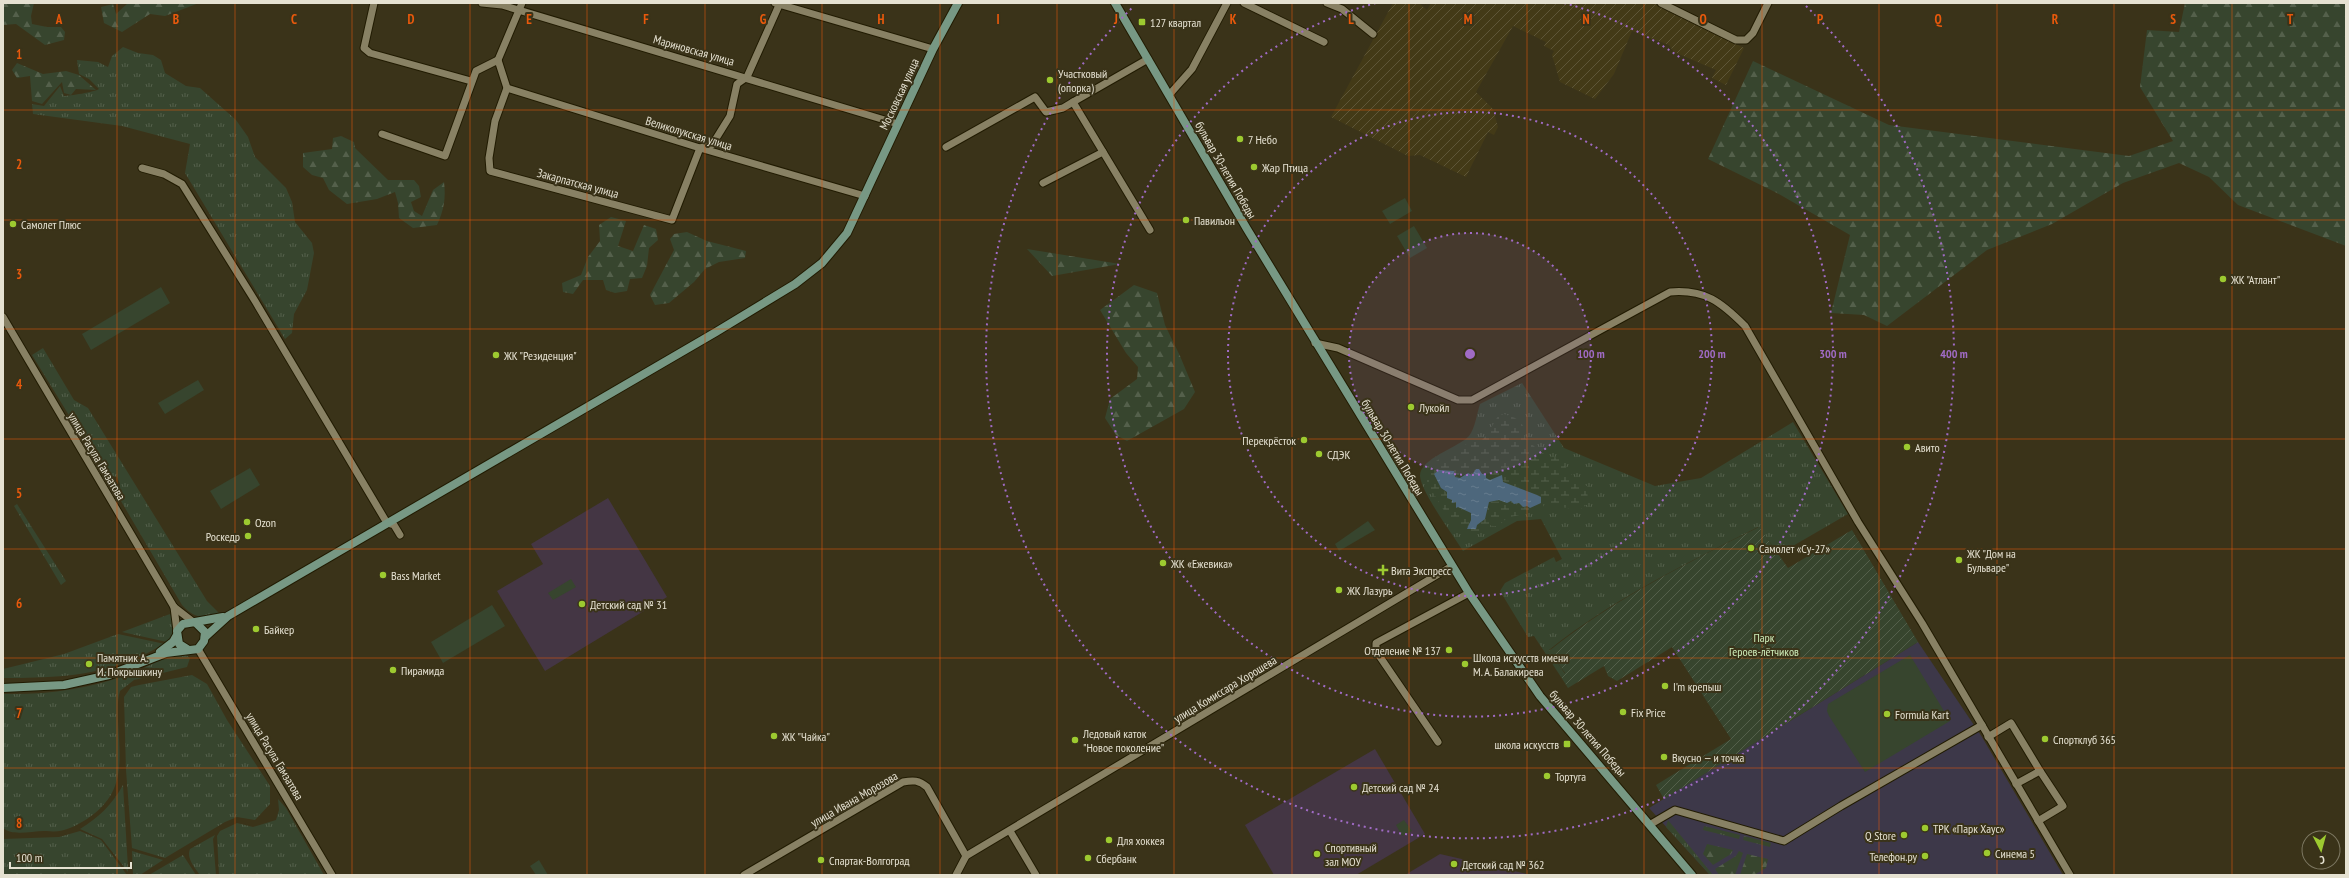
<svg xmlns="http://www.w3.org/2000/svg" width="2349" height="878" font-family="'PT Sans Narrow',sans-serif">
<defs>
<pattern id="industrial-furrows" width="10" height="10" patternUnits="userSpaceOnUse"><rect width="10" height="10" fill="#433a17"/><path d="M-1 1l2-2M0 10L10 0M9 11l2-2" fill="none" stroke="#5e5638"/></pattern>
<pattern id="grass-tufts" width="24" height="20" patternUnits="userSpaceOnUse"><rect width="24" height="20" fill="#37452e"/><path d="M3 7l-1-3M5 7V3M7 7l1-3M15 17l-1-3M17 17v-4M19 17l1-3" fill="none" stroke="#54604b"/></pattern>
<pattern id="forest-firs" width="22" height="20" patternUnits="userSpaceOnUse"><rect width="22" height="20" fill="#37452e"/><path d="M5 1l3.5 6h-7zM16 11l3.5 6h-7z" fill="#54604b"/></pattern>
<pattern id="wetland-marsh" width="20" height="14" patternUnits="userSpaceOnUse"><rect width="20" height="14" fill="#37452e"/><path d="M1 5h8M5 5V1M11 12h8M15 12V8" fill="none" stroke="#54604b"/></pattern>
<pattern id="garden-furrows" width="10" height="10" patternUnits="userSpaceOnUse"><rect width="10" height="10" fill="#37452e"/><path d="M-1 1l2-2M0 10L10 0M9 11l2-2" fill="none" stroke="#54604b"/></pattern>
<pattern id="water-ripples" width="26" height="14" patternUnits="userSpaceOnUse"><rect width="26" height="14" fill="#4d677c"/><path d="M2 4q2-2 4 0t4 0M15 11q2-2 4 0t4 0" fill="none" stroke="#667c8e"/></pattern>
</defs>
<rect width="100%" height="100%" fill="#3a3319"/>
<path fill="#3d3849" d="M1918,642L1982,737L2063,875H1710L1649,808Z"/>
<path fill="url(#industrial-furrows)" d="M1393,3H1419L1427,10L1431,3H1653L1744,48L1726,85L1712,78L1716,70L1674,52L1669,45L1632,31L1614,74L1595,99L1560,82L1552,55L1554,51L1544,46L1546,42L1513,26L1476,92L1493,109L1498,127L1494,135L1488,132L1466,177L1420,155L1408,156L1331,117Z"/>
<g fill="#443644">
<path d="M608,498L667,597L545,671L497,591L543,564L531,544Z"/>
<path d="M1375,749L1425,834L1356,875H1274L1245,825Z"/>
<path d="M1440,854L1532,875H1405Z"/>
</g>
<g fill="url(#grass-tufts)">
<path d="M123,47L138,53L153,55L161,60L165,73L186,86L200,88L236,120L248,137L255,157L286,188L292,202L295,222L312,243L314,253L307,290L294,314L292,333L285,339L185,173L190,144L122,126L33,114L32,104L44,106L60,86L64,96C69,96 95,92 99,89L89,79L79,74L77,60L98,62L108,67L112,56Z"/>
<path d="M43,348L74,400L88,408L207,601L219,613C204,621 193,617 182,605L118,496L120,484L117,477L105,474L32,355Z"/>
<path d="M1522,383L1564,448L1655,486L1701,478L1793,422L1848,514L1779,554L1758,527C1685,564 1613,599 1549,650L1565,674L1561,677L1534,636L1528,637L1500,591L1505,583L1554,557L1556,562L1562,559L1541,519L1517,521L1463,551C1453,535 1421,492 1420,476C1420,458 1458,448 1469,436C1475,429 1477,413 1480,404Z"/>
<path d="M17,504L66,581L61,585L14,506Z"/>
<path d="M170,614L174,621V635L167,642L122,632Z"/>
<path d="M118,634L165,644C154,649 143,656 131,660C91,677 46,678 3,678V669L64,654Z"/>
<path d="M184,653L190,658L187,667L134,680L120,691C117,700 118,711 118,721C120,762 126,793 87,819C74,827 63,833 47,831C33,830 14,837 3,828V694C46,695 89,689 130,674C148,667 165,656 184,653Z"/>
<path d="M192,675L207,684L227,720L270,786V804L255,820L237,817L225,822L165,858L132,848L126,770L124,697L131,687L139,685Z"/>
<path d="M123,785L128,868V872L102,839L80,829C98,818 112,805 123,785Z"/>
<path d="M278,799L286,808L324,875H219L217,836L220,831L237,823L253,827L276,820L279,810Z"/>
<path d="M1668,820L1713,875H1710L1666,827Z"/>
<path d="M1704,826L1740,835L1739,839L1703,830Z"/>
<path d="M80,831L101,840L127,875H3V839L59,837Z"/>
<path d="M215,835L213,839L216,875H200C195,868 186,858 190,849Z"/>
<path d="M1744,836L1771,843L1770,847L1743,840Z"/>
<path d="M132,851L163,860L140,875H133Z"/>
<path d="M183,855L196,875H149Z"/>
</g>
<g fill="url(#forest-firs)">
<path d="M3,3H34L31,16L32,24L47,27H61L65,32L64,40L45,45L16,24L3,25Z"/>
<path d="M128,3H199L165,16L150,14L122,32L104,23L101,7L113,4L116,14Z"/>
<path d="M2185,3H2346V246L2238,205L2209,177L2179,163L2123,183L2052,224L1987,250L1887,326L1864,315L1831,313L1850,235L1777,193L1708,159L1753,61L1889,125L2129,156L2173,141L2140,87L2147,30L2179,32Z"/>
<path d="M17,63L43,74L66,71L79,75L96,90L76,89L71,95L64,93L62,82L42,104L32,101L30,76L17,78L12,70Z"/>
<path d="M341,136L354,142L355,148L388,180H414L419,186L421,197L411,202L414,211L422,216L433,190L444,182C446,198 444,210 437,225L413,228L399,218L398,203L395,192L377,199L347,204L329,190L323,178L312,175L303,167V153L332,149L333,138Z"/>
<path d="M611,217L626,221L618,246L633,251L644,225L656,229L658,240L649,248L647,266L642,278L630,279L627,291L615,293L606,290L603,280H583L573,294L563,292L562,283L581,275L588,257L600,241L599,225Z"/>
<path d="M687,232L707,241L746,251L745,258L719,262L705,269L694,282L669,303L655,305L650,295L674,250L670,239L674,234Z"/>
<path d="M1027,249L1120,264L1052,276Z"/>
<path d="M1134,285L1157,293L1165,325L1180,356L1195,392L1184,409L1127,441L1116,435L1105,418L1110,399L1137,379L1138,367L1126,353L1100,310Z"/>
<path d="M1707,844L1733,850L1731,854L1713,865L1703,854Z"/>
<path d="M1739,851L1743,853L1735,875H1719L1715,869L1736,856Z"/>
<path d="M1747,854L1768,859L1766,868L1754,875H1740Z"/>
</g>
<path fill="url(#wetland-marsh)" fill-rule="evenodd" d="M1504,414C1515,417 1521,420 1526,431L1525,438C1535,446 1544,459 1558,457L1575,479L1587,486L1588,504L1579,510L1543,504L1544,507C1536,510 1517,517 1508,517L1497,527L1489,525L1479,533L1461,530L1448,517L1427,483V466L1470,442L1482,440L1487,435L1498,416ZM1479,469L1486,478H1496L1541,497L1527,506L1519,502L1516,505L1511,501L1489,502L1487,512L1476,527H1467L1471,520V512L1457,508L1456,502L1441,488L1434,474L1445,470L1460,478L1472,475Z"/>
<g fill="#37452e">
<path d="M1405,198L1412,211L1390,224L1382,211Z"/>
<path d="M1414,226L1427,248L1410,258L1397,236Z"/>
<path d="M161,287L170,303L91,350L82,334Z"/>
<path d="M198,380L204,390L165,414L158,403Z"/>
<path d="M250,468L260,485L221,509L210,491Z"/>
<path d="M1368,521L1375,530L1339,551L1335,544Z"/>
<path d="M571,579L576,587L553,600L548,593Z"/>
<path d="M492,605L505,626L443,663L431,642Z"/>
<path d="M1910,655L1950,721L1865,772L1829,716L1827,711L1828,704Z"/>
<path d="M1404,820L1412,831L1402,836L1396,825Z"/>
<path d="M539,860L548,875H536L530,866Z"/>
</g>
<path fill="url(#garden-furrows)" d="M1759,527L1788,568L1852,530L1918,642L1664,799L1656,785L1731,739L1672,647L1617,681L1608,676L1604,666L1568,688L1561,677L1565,673L1549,651C1613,600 1685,564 1759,527Z"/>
<path fill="url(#water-ripples)" d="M1476,469H1479L1482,474H1486V478L1490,480L1502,475L1503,482L1537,495L1541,497V503L1530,508L1527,506L1523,507L1519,503L1514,504L1511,501L1507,503L1499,500L1489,502L1485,519L1477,525L1476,529H1467L1471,520V513L1458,507L1456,508V502L1452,503V500L1447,498V492L1441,488L1434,474L1439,470L1454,471L1455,477L1460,478L1468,473L1472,475Z"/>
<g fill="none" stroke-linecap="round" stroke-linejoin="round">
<defs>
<g id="street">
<path d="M374,3L364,48L370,53L471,81"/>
<path d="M482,3L502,5L898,124"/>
<path d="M522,3L498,60L507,88L495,121L489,158L490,171L672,220L700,148L712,145L730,116L737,84L747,77L780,3"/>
<path d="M775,3L933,49"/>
<path d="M1244,3L1324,42"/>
<path d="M1327,3L1342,9L1373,34"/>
<path d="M1661,3L1736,40H1746L1753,33L1768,3"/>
<path d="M1148,59L1073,102L1150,230"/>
<path d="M507,88L700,148L865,196"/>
<path d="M1169,95L1192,69L1227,3"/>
<path d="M382,134L445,156L476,71L498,60"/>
<path d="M946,147L1035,97L1046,112L1063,108L1073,102"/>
<path d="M142,168L164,174L182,184L255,301L387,523L394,525L400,535"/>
<path d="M1043,183L1103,152"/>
<path d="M3,317L174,607L192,621"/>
<path d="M1315,343L1338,348L1458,400H1472L1670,292C1705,289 1721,302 1745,326L1858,522L1922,623L2070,875"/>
<path d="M174,607L177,631"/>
<path d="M198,649L332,875"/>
<path d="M1988,737L2011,723L2040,771L2016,784"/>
<path d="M1438,742L1376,651V643L1469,593"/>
<path d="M2038,821L2063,806L2040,771"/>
<path d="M1651,824L1675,810L1784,841L1841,806L1982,725"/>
<path d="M1010,831L1036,875"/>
<path d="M744,875L903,782C913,780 919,780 927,787L966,856"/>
<path d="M956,875L966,856L1452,566"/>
</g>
<g id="secondary">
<path d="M1115,3L1247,229L1469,593L1540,696L1692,875"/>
<path d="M195,622L223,617"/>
<path d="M205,637L228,616L716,332L795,284L822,263L847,233L933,49L958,3"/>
<path d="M160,652L173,642L177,635"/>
<path d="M3,688L64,685L109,675L166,653L198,649L204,641L205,632L195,622L183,624L177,631L179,644L187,649"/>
</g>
</defs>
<use href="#street" stroke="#211b02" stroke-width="9"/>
<use href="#secondary" stroke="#211b02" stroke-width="10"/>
<use href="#street" stroke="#888164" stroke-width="7"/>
<use href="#secondary" stroke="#779884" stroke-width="8"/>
</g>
<path fill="none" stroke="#e8590c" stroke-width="1" stroke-opacity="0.55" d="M117,3V875M235,3V875M352,3V875M470,3V875M587,3V875M705,3V875M822,3V875M940,3V875M1057,3V875M1174,3V875M1292,3V875M1409,3V875M1527,3V875M1644,3V875M1762,3V875M1879,3V875M1997,3V875M2114,3V875M2232,3V875M3,110H2346M3,220H2346M3,329H2346M3,439H2346M3,549H2346M3,658H2346M3,768H2346"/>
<circle cx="1470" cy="354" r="121" fill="#a06bc5" fill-opacity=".12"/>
<g fill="none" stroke="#a06bc5" stroke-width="2" stroke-dasharray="2 4">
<circle cx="1470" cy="354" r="121"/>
<circle cx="1470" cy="354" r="242"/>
<path d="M1564 3A363 363 0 1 1 1376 3"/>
<path d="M1806 6A484 484 0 1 1 1134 6"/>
</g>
<g fill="#9dca30" stroke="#3a3319" stroke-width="1.5">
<rect x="1138" y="18" width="8" height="8" rx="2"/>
<circle cx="1050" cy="80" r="4"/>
<circle cx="1240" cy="139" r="4"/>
<circle cx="1254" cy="167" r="4"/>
<circle cx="1186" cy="220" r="4"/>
<circle cx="13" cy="224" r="4"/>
<circle cx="2223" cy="279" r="4"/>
<circle cx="496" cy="355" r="4"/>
<circle cx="1411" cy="407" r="4"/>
<circle cx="1304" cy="440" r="4"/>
<circle cx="1907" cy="447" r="4"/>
<circle cx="1319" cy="454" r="4"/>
<circle cx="247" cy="522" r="4"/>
<circle cx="248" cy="536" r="4"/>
<circle cx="1751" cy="548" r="4"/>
<circle cx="1959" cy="560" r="4"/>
<circle cx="1163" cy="563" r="4"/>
<path d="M1381 564h4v4h4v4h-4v4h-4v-4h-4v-4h4z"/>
<circle cx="383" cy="575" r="4"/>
<circle cx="1339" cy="590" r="4"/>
<circle cx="582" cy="604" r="4"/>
<circle cx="256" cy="629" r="4"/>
<circle cx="1449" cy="650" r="4"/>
<circle cx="89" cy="664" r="4"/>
<circle cx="1465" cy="664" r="4"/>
<circle cx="393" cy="670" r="4"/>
<circle cx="1665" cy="686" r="4"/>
<circle cx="1623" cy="712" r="4"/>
<circle cx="1887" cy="714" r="4"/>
<circle cx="774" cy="736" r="4"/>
<circle cx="2045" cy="739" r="4"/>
<circle cx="1075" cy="740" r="4"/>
<rect x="1563" y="740" width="8" height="8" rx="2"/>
<circle cx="1664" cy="757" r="4"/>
<circle cx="1547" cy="776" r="4"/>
<circle cx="1354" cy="787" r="4"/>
<circle cx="1925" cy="828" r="4"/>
<circle cx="1904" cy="835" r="4"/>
<circle cx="1109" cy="840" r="4"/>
<circle cx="1987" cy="853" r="4"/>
<circle cx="1317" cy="854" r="4"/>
<circle cx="1925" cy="856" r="4"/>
<circle cx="1088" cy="858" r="4"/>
<circle cx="821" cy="860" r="4"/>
<circle cx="1454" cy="864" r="4"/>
</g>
<g text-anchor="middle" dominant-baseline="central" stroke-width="4" stroke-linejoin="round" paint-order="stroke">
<g font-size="12" fill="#e5e1d1" stroke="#3a3319" text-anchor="start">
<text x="1150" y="22">127 квартал</text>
<text x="1058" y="73">Участковый<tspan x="1058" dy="14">(опорка)</tspan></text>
<text x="1248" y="139">7 Небо</text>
<text x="1262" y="167">Жар Птица</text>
<text x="1194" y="220">Павильон</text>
<text x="21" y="224">Самолет Плюс</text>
<text x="2231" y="279">ЖК "Атлант"</text>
<text x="504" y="355">ЖК "Резиденция"</text>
<text x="1419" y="407">Лукойл</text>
<text x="1296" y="440" text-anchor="end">Перекрёсток</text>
<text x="1915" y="447">Авито</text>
<text x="1327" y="454">СДЭК</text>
<text x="255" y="522">Ozon</text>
<text x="240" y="536" text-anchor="end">Роскедр</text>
<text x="1759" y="548">Самолет «Су-27»</text>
<text x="1967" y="553">ЖК "Дом на<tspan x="1967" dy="14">Бульваре"</tspan></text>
<text x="1171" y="563">ЖК «Ежевика»</text>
<text x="1391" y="570">Вита Экспресс</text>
<text x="391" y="575">Bass Market</text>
<text x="1347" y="590">ЖК Лазурь</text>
<text x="590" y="604">Детский сад № 31</text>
<text x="264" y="629">Байкер</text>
<text x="1441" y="650" text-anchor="end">Отделение № 137</text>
<text x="97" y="657">Памятник А.<tspan x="97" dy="14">И. Покрышкину</tspan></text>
<text x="1473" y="657">Школа искусств имени<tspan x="1473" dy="14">М. А. Балакирева</tspan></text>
<text x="401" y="670">Пирамида</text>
<text x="1673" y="686">I'm крепыш</text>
<text x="1631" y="712">Fix Price</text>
<text x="1895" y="714">Formula Kart</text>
<text x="1083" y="733">Ледовый каток<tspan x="1083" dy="14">"Новое поколение"</tspan></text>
<text x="782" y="736">ЖК "Чайка"</text>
<text x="2053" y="739">Спортклуб 365</text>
<text x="1559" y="744" text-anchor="end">школа искусств</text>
<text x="1672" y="757">Вкусно — и точка</text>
<text x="1555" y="776">Тортуга</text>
<text x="1362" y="787">Детский сад № 24</text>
<text x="1933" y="828">ТРК «Парк Хаус»</text>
<text x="1896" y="835" text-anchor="end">Q Store</text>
<text x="1117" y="840">Для хоккея</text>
<text x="1325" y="847">Спортивный<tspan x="1325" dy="14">зал МОУ</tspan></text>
<text x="1995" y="853">Синема 5</text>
<text x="1917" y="856" text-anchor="end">Телефон.ру</text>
<text x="1096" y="858">Сбербанк</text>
<text x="829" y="860">Спартак-Волгоград</text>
<text x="1462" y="864">Детский сад № 362</text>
</g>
<g font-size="12" fill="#e5e1d1" stroke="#3a3319">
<text transform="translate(694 50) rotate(16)">Мариновская улица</text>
<text transform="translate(899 94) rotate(-65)">Московская улица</text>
<text transform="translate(689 133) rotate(17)">Великолукская улица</text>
<text transform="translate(1226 170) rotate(60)">бульвар 30-летия Победы</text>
<text transform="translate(578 183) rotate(15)">Закарпатская улица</text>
<text transform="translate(1393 447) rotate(59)">бульвар 30-летия Победы</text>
<text transform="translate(97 456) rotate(59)">улица Расула Гамзатова</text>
<text transform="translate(1225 689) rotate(-31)">улица Комиссара Хорошева</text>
<text transform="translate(1588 733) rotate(49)">бульвар 30-летия Победы</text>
<text transform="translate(275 756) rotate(59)">улица Расула Гамзатова</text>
<text transform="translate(854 799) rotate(-30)">улица Ивана Морозова</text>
</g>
<g font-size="12" fill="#cdecb9" stroke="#3a3319">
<text x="1764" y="637">Парк<tspan x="1764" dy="14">Героев-лётчиков</tspan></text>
</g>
</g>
<g font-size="13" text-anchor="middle" font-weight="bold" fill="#e8590c" stroke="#3a3319" stroke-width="4" stroke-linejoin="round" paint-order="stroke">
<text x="59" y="24">A</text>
<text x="176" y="24">B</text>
<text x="294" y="24">C</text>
<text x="411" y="24">D</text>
<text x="529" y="24">E</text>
<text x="646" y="24">F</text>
<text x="763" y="24">G</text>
<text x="881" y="24">H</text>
<text x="998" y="24">I</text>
<text x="1116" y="24">J</text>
<text x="1233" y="24">K</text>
<text x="1351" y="24">L</text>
<text x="1468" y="24">M</text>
<text x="1586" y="24">N</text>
<text x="1703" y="24">O</text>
<text x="1820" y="24">P</text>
<text x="1938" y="24">Q</text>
<text x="2055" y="24">R</text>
<text x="2173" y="24">S</text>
<text x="2290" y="24">T</text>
<text x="19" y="59">1</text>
<text x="19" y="169">2</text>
<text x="19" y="279">3</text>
<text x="19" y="389">4</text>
<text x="19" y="498">5</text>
<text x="19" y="608">6</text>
<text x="19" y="718">7</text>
<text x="19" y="828">8</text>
</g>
<circle cx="1470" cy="354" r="6" fill="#a06bc5" stroke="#3a3319" stroke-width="2"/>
<g font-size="12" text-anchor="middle" font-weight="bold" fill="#a06bc5" stroke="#3a3319" stroke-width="4" stroke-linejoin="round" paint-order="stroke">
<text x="1591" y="358">100 m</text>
<text x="1712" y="358">200 m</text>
<text x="1833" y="358">300 m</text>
<text x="1954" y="358">400 m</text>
</g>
<rect width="2349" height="878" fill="none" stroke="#e5e1d1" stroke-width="8"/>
<g transform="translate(2321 850) rotate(174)"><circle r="19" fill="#3a3319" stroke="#7e7963"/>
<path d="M0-3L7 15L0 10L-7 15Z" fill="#9dca30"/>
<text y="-6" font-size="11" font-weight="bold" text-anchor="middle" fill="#e5e1d1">С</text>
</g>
<path d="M10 862v6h121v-6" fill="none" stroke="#e5e1d1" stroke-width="2"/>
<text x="16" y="862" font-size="12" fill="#e5e1d1" stroke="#3a3319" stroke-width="3" paint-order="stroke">100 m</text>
</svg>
